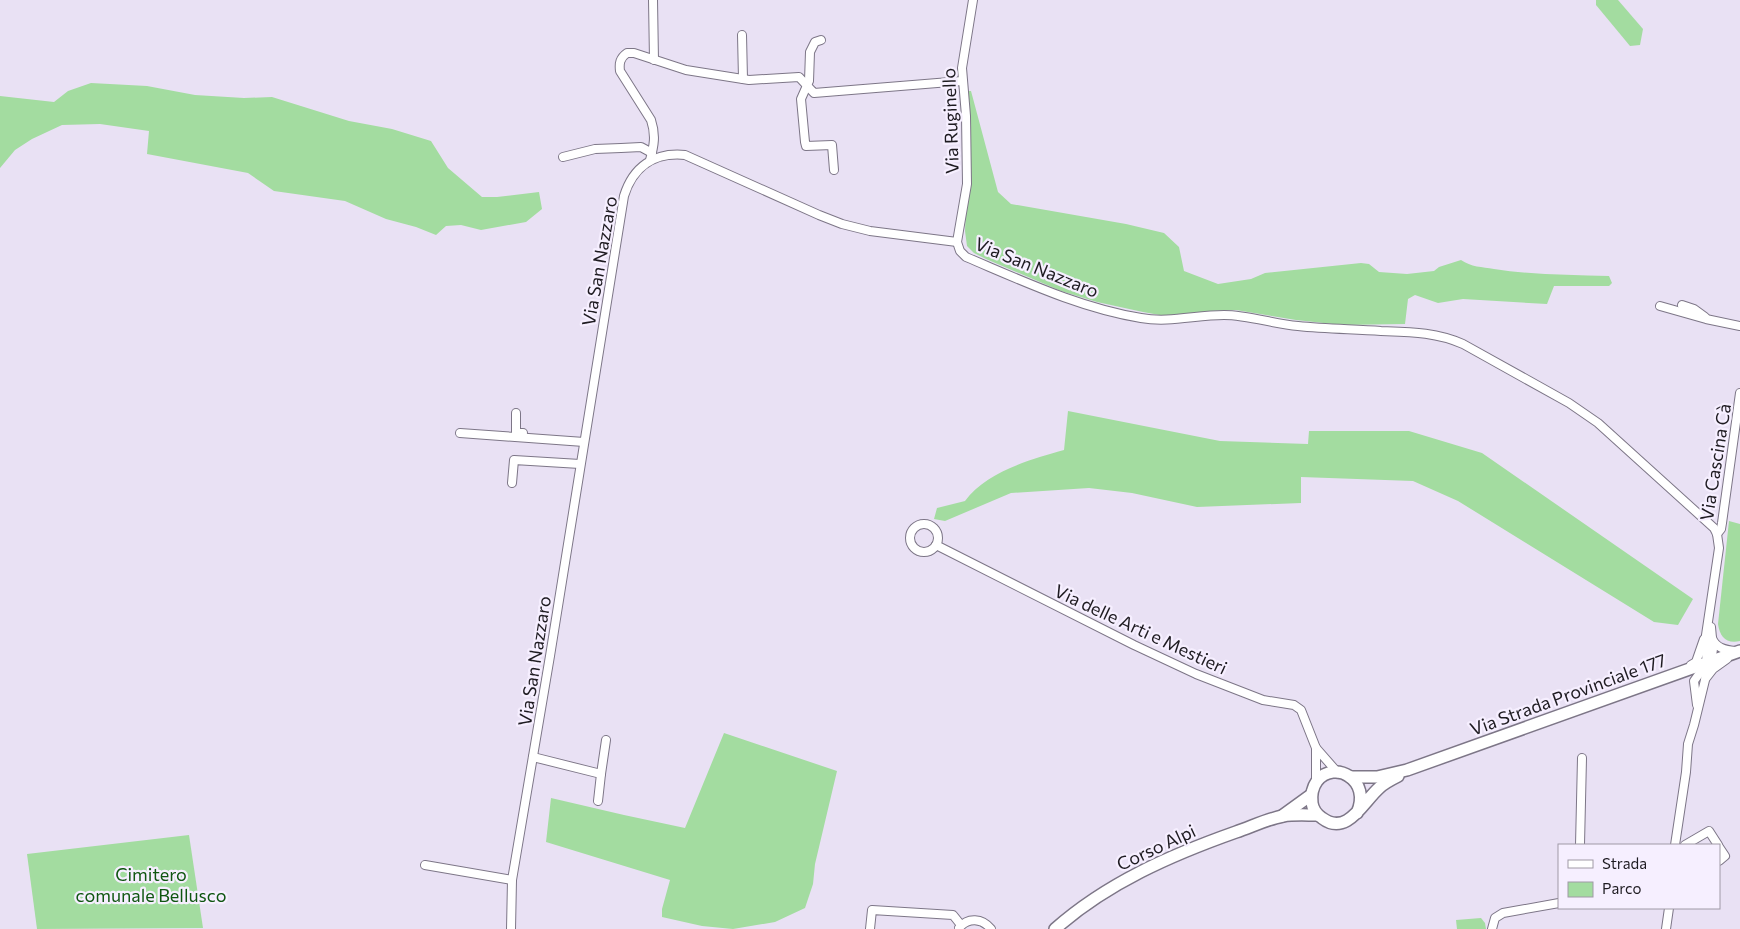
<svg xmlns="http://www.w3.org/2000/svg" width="1740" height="929" font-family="Commissioner,sans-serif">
<rect width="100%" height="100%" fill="#e9e1f4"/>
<g fill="#a3dca0">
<path d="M1596,0H1618L1643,29L1640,45L1630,46L1596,5Z"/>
<path d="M91,83L147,86L195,95L244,98L272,97L349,121L392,129L431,141L448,168L482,197H497L539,192L542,209L526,222L481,230L461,225L446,226L436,235L416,227L386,219L345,201L274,191L248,173L147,154L149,131L100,124L62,125L32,139L15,150L0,168V96L54,102L68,91Z"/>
<path d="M966,91H971L998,192L1011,204L1126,224L1164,233L1179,247L1184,271L1218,284L1251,279L1265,273L1361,263L1369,264L1379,272L1407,274L1434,271L1439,267L1461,260C1471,267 1482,267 1494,269C1532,275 1570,275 1609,276L1612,283L1609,286H1554L1547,304L1463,299L1438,303L1415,295L1408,299L1405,324L1342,325L1296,320L1236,310L1209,311L1177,316H1165L1143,312L1097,302L1061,291L986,259L974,253L967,246L965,231L966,207Z"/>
<path d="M1068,411L1220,441L1308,444L1309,431H1409L1482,453L1693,599L1678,625L1654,622L1458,501L1413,481L1301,477V503L1197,507L1132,493L1089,488L1011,493L945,521L934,519L937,508L965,501C986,472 1031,459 1064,450Z"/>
<path d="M1729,521L1740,524V641C1726,644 1720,637 1718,624Z"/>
<path d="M724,733L837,771L815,864L813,884L805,908L775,922L733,929L702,926L662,917V909L670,880L546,842L551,798L624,815L685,828Z"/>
<path d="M189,835L203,928L37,929L27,854Z"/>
<path d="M1481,918L1485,923L1486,929H1457L1456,920Z"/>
</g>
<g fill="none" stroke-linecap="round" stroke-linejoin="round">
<defs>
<g id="minor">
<path d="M653,0L654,60"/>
<path d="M973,0L962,68L966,116L967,184L957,242L960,251L966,257C1023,281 1080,308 1141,318C1169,323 1196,315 1224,315C1249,315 1273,324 1298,326C1326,329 1354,329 1381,331C1410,332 1436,332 1463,344L1569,403L1598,423L1714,528L1717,534L1719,548L1706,635V654L1707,663L1705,680L1694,725L1688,744L1686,772L1675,845"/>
<path d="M742,35L743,79"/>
<path d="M821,40L815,42L810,52L809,81L801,99L805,142L806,146L832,145L834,170"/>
<path d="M563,157L595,149L621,148L641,147L652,153"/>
<path d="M650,160C654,146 656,135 651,120L620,71C619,63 620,58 627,53H634L686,70L749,80L799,77L814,93L962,81"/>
<path d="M1682,305L1694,309L1705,317"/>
<path d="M1660,306L1706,319L1740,326"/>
<path d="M516,413V433H523"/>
<path d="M460,433L584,442"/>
<path d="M512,483L514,460L580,464"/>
<circle cx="924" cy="538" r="14"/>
<path d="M1717,534L1721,529L1722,523L1740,393"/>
<path d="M936,545L1134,645L1196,674L1263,700L1294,705L1301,710L1316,748L1338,773"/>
<path d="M1712,638C1716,648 1725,650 1735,651"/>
<path d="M1691,665L1696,662L1704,639"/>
<path d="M1706,678L1713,669L1727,659"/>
<path d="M1697,705L1694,681L1712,656L1713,649L1711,627"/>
<path d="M1316,748V782"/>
<path d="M533,757L601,774L598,801"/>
<path d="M601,774L606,740"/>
<path d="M1580,845L1582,758"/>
<path d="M1685,845L1709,831L1718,845"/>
<path d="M1719,847L1725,856L1719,861"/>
<path d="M425,865L512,880"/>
<path d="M959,928C968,917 982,918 991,929"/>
<path d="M511,929L512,880L550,656L624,196C633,167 654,152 685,155L819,215L842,224L870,231L957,242"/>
<path d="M870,929L872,910L953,915L961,925"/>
<path d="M1492,929L1495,918L1503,913L1559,903"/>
<path d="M1666,929L1669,908"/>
</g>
<g id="secondary">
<path d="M1350,777H1377L1407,770L1740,651"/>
<path d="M1357,813C1372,780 1335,759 1317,781C1312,788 1311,795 1312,803C1313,810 1316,814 1322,818C1347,837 1363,802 1379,788C1384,783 1392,779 1398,776"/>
<path d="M1282,816L1311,795"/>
<path d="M1055,929C1107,883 1171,855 1236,832C1251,827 1267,819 1283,816C1294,814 1306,815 1317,815"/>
</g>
</defs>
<use href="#minor" stroke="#7d7687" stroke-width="10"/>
<use href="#secondary" stroke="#7d7687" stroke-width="14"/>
<use href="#minor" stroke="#fff" stroke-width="8"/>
<use href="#secondary" stroke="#fff" stroke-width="11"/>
</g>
<g text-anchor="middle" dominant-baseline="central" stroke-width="4.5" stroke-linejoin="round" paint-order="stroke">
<g font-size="18" fill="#1e1b21" stroke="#f6efff">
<text transform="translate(950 121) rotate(-92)">Via Ruginello</text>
<text transform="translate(599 261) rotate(-80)">Via San Nazzaro</text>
<text transform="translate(1037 267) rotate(22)">Via San Nazzaro</text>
<text transform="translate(1715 462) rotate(-81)">Via Cascina Cà</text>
<text transform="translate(1141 629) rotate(25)">Via delle Arti e Mestieri</text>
<text transform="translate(534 661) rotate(-81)">Via San Nazzaro</text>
<text transform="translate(1568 694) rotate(-20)">Via Strada Provinciale 177</text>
<text transform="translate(1156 847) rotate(-25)">Corso Alpi</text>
</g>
<g font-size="18" fill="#0f5611" stroke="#f6efff">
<text x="151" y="874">Cimitero<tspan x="151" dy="21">comunale Bellusco</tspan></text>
</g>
</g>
<rect x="1558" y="844" width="162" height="65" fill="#f6efff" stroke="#a09aa6"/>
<rect x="1568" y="860" width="25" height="8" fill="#ffffff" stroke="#a09aa6"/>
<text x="1602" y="869" font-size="15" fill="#1e1b21">Strada</text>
<rect x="1568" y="882" width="25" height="15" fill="#a3dca0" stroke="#a09aa6"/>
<text x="1602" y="894" font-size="15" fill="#1e1b21">Parco</text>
</svg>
